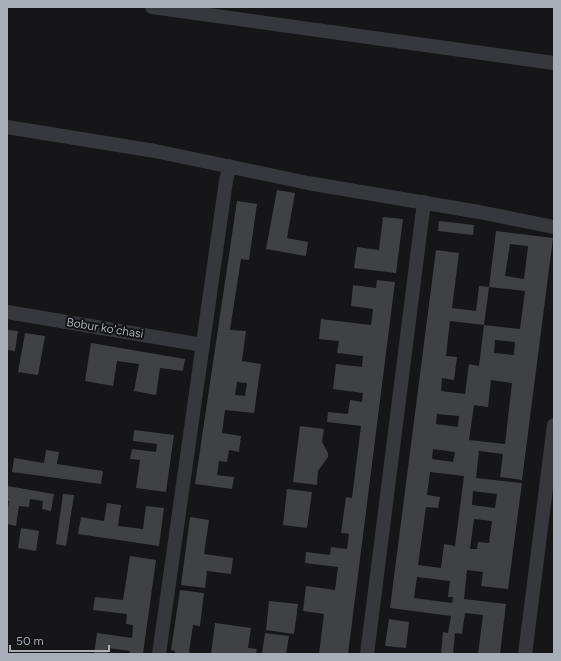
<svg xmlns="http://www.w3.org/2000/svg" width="561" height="661" font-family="Figtree,sans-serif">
<rect width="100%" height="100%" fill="#161618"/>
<g fill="#404145" fill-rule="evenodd">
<path d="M277,190L295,193L287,238L308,242L306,256L266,249Z"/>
<path d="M237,201L257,204L249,260L241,259L230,330L246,331L242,361L261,364L254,413L225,410L222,433L241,436L239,452L229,450L227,462L219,461L217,475L234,477L232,489L195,484ZM237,382L247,383L245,396L235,395Z"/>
<path d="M383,217L403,219L396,273L354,268L357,247L379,250Z"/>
<path d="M439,221L474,225L473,235L438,231Z"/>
<path d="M496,231L553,238L522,480L500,477L503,454L479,451L476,478L522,483L508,589L481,586L483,572L467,570L464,599L506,604L500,654H478L483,615L465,613L462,634L455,633L453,654H441L443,632L448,633L451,616L390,608L436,250L459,253L452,308L476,311L479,286L489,287L484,325L450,321L446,356L457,357L454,380L442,378L441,391L465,394L469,364L479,366L484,325L520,329L525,291L489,287ZM510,244L528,246L524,279L505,276ZM495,340L515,342L514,355L494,353ZM491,380L512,383L505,444L469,440L474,405L488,407ZM437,414L459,416L458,427L436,424ZM433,449L455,452L453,462L432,459ZM430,472L464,476L455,546L444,544L441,568L418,565L426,507L438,508L440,497L427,495ZM473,491L497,494L495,508L472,505ZM474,519L492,521L489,543L478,542L477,549H470ZM417,577L450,581L448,597H453L452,603L414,598Z"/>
<path d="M377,280L395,282L348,654H319L324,614L303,611L306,586L335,590L338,567L305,563L306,552L330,555L331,547L347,549L349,534L341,533L346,497L352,498L361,426L327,422L328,412L348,414L350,400L362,402L363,393L333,389L336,364L362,367L363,356L337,353L339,341L319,339L321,319L371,325L373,309L351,306L353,285L376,288Z"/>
<path d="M7,330L18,331L15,351L7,350Z"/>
<path d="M25,333L45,336L38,375L18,372Z"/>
<path d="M91,343L185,359L183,371L160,368L156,395L134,391L139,364L117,361L113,386L85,381Z"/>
<path d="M300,426L324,429L322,442L328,453V457L318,471L317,485L293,482Z"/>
<path d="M134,430L174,435L166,492L136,488L140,460L130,459L132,449L156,452L157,444L133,441Z"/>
<path d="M46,450L59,452L57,464L103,471L101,484L12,472L14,458L44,463Z"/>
<path d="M7,486L54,494L51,511L42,509L43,501L30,499L29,507L19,506L16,526L7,524V513L9,501H7Z"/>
<path d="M287,489L312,492L307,528L283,525Z"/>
<path d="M63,494L74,495L66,546L56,544Z"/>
<path d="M107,503L121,505L118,526L143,529L146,506L164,508L159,546L78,534L81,517L104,521Z"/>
<path d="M190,517L209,520L204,554L233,558L231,574L207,571L205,588L181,585Z"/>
<path d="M21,528L39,531L36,551L18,548Z"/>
<path d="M130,556L156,560L143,654H129L130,651L108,648L107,654H94L97,633L132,638L133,625L126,624L127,614L93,610L95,597L123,600Z"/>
<path d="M180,590L204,593L200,626L193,625L189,652L193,654H175V651L171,650Z"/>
<path d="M269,601L298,604L294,634L266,630Z"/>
<path d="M389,619L409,622L406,648L385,646Z"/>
<path d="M215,623L251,628L248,648L257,649L256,654H211Z"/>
<path d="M265,633L289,636L286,654H262Z"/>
</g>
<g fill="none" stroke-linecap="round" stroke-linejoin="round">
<g stroke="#37383d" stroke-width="14">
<path d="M152,7L554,63"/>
<path d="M7,127L155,151L308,183L479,212L554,227"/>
<path d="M7,312L203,345"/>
<path d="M159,654L226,181L229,166"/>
<path d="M367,654L424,202"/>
<path d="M525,654L554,425"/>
</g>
</g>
<g text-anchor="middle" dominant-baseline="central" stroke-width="4" stroke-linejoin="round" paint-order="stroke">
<g font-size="12" fill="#a8adb8" stroke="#111113">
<text transform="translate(105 328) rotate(9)">Bobur ko'chasi</text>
</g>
</g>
<rect width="561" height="661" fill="none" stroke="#a8adb8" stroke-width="16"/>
<path d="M10 645v6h99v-6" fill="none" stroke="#a8adb8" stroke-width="2"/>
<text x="16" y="645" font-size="12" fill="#a8adb8" stroke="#111113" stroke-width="3" paint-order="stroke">50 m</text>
</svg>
